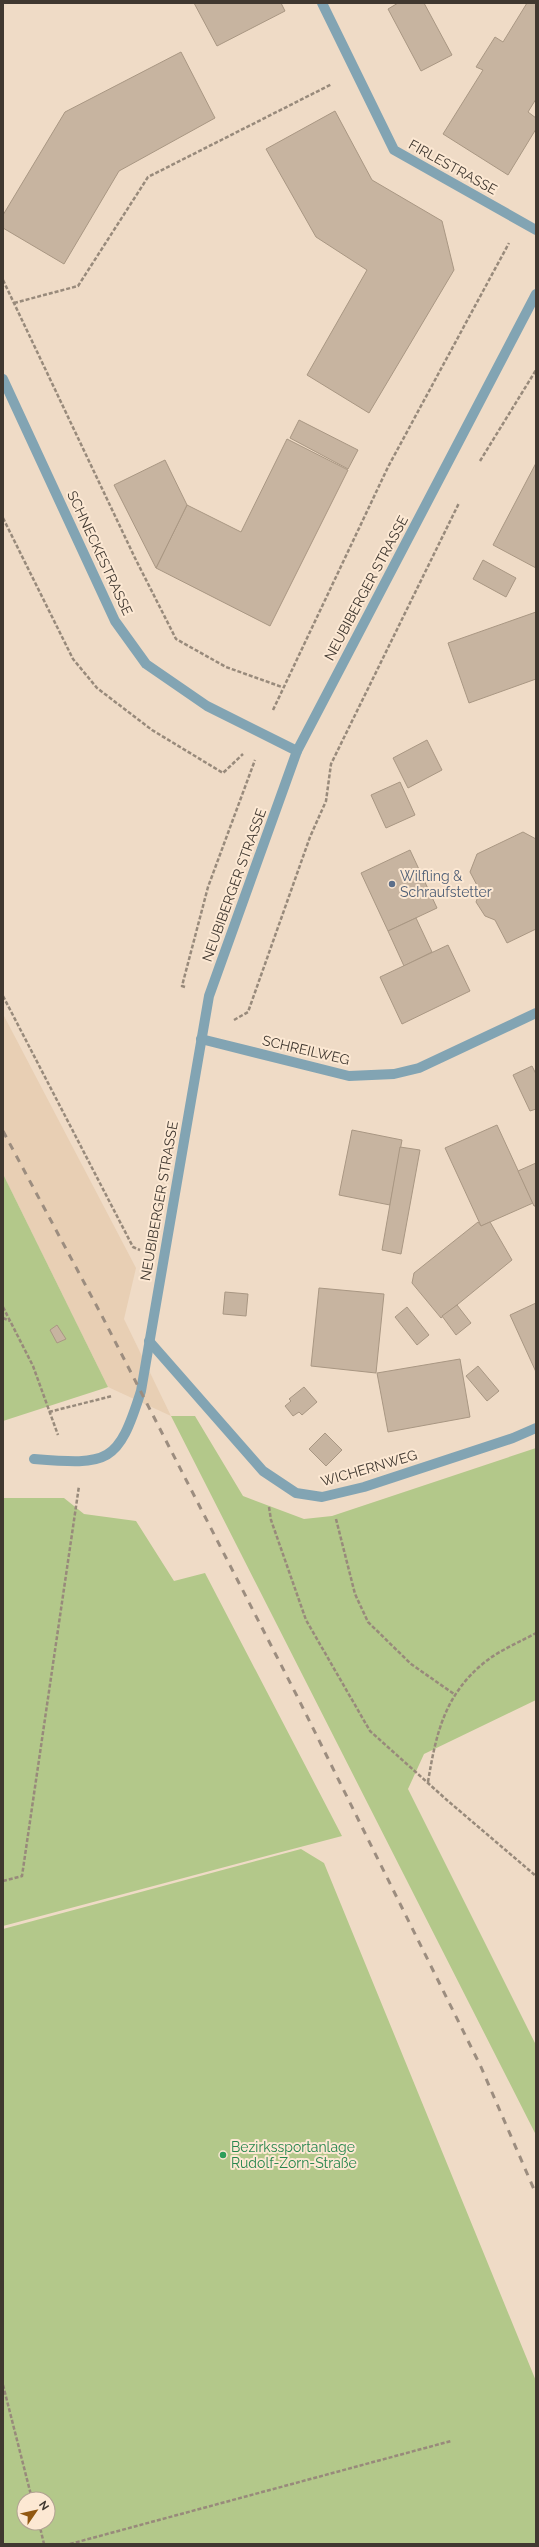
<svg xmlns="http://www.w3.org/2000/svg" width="539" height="2547" font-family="Raleway,sans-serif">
<rect width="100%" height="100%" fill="#efdbc6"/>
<path fill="#e8cfb4" d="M3,1014L136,1268L124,1319L171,1416L108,1387L3,1174Z"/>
<g fill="#b3c88a" fill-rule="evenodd">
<path d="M3,1174L108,1387L3,1421Z"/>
<path d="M171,1416H195L243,1496L304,1519L332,1516L536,1448V1700L424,1754L408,1789L536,2045V2135Z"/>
<path d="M3,1498H64L84,1514L136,1521L174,1581L205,1573L342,1836L3,1926Z"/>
<path d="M301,1849L324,1863L536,2381V2544H3V1929ZM24,2499H48V2523H24Z"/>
</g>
<g fill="#c7b4a0" stroke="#a99783">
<path d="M194,3H281L285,11L217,46Z"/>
<path d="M398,3H424L452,55L421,71L388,9Z"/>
<path d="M527,3H536V99L528,112L536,118V129L508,175L443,134L483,70L476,67L495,37L503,42Z"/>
<path d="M181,52L215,118L119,171L64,264L3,228V215L65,112Z"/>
<path d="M335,111L372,180L442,221L454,270L369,413L307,375L367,270L316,237L266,149Z"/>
<path d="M299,420L358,450L348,469L290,438Z"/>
<path d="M287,439L348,470L270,626L156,568L187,505L241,532Z"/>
<path d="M165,460L187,505L156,568L114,485Z"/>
<path d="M536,463V568L493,545Z"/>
<path d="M483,560L516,578L506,597L473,579Z"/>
<path d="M536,612V679L469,703L448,643Z"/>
<path d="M427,740L442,770L408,788L393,758Z"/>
<path d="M400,782L415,815L386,828L371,795Z"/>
<path d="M523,832L536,839V929L507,943L495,920L485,916L476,902L480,891L470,872L477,854Z"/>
<path d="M410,850L437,908L388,931L361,873Z"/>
<path d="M416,918L432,952L404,966L388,931Z"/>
<path d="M448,945L470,991L402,1024L380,977Z"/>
<path d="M532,1066L536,1074V1109L530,1111L513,1075Z"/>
<path d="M497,1125L533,1203L481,1226L445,1148Z"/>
<path d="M352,1130L402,1140L390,1205L339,1195Z"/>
<path d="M400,1147L420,1150L401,1254L382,1250Z"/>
<path d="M536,1163V1206H534L518,1171Z"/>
<path d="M478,1222L481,1226L490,1222L512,1260L441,1318L412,1283L414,1273Z"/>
<path d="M319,1288L384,1294L376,1373L311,1366Z"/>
<path d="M225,1292L248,1294L246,1316L223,1314Z"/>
<path d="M536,1303V1372L510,1315Z"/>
<path d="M457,1305L471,1323L456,1335L442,1316Z"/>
<path d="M407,1307L429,1335L417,1345L395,1317Z"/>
<path d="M57,1325L66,1339L57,1343L50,1330Z"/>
<path d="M460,1359L470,1417L388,1432L377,1373Z"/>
<path d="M478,1366L499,1391L487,1401L466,1376Z"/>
<path d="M304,1387L317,1402L302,1415L299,1412L293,1416L285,1406L291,1401L289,1399Z"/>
<path d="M325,1433L342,1450L326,1466L309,1449Z"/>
</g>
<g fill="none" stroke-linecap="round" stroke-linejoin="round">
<g stroke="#988a7b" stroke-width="2.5" stroke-dasharray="4 2" stroke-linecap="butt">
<path d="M3,280L135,558L176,639L226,667L282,687"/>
<path d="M14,303L78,286L148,177L332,84"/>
<path d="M480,461L536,370"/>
<path d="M3,518L73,659L97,688L152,730L223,773L243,754"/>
<path d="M273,710L388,467L509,243"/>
<path d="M185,987L182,986L208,887L255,760"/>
<path d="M3,996L133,1247L140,1250"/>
<path d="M234,1020L248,1012L310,837L326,801L331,764L459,503"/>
<path d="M3,1307L33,1366L58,1435"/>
<path d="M3,1318L10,1321"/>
<path d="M49,1412L112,1396"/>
<path d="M269,1507L271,1520L306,1620L370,1731L448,1801L536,1876"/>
<path d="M336,1519L355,1594L368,1622L411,1664L454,1694"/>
<path d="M428,1782C436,1733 445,1694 485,1662C500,1650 520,1642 536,1633"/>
<path d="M3,1881L22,1876L79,1486"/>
<path d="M3,2385L32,2499"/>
<path d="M39,2523L44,2544"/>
<path d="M70,2544L451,2441"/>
</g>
<g stroke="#82a4b3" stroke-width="10">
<path d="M322,3L394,150L536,230"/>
<path d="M3,379L115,621L146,664L207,706L297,751"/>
<path d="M201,1039L349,1076L394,1074L419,1068L536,1013"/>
<path d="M149,1341L263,1471L296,1493L322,1497L364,1487L513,1438L536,1428"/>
<path d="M34,1459C109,1465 118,1464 141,1391L209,996L297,751L536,294"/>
</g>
<path stroke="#9c8d7f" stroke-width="3" stroke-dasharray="7 7" stroke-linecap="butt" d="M3,1131L102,1316L297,1696L481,2067L536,2194"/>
</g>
<circle fill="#5c6f8a" stroke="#fce8d3" stroke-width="1.5" cx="392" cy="884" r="4"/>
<circle fill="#2e9e5b" stroke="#fce8d3" stroke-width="1.5" cx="223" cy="2155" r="4"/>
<g text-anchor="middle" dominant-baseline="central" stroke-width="4" stroke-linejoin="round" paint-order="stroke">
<g font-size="14" fill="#403830" stroke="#fce8d3">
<text transform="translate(453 167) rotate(29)">FIRLESTRASSE</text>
<text transform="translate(100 553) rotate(65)">SCHNECKESTRASSE</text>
<text transform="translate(366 588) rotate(-62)">NEUBIBERGER STRASSE</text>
<text transform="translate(234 885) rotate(-70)">NEUBIBERGER STRASSE</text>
<text transform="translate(306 1050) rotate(13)">SCHREILWEG</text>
<text transform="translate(159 1201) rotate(-80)">NEUBIBERGER STRASSE</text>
<text transform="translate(369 1468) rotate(-16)">WICHERNWEG</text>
</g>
<g font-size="14" fill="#4e5e75" stroke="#fce8d3" text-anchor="start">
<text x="400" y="876">Wilfling &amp;<tspan x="400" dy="16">Schraufstetter</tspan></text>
</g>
<g font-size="14" fill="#27864d" stroke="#fce8d3" text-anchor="start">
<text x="231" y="2147">Bezirkssportanlage<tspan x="231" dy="16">Rudolf-Zorn-Straße</tspan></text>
</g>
</g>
<rect width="539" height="2547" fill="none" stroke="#403830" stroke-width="8"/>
<g transform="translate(36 2511) rotate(56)"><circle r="19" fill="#fce8d3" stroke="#b1a292"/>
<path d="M0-3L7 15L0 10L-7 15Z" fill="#915812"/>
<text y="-6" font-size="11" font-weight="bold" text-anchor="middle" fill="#403830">N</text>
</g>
</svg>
